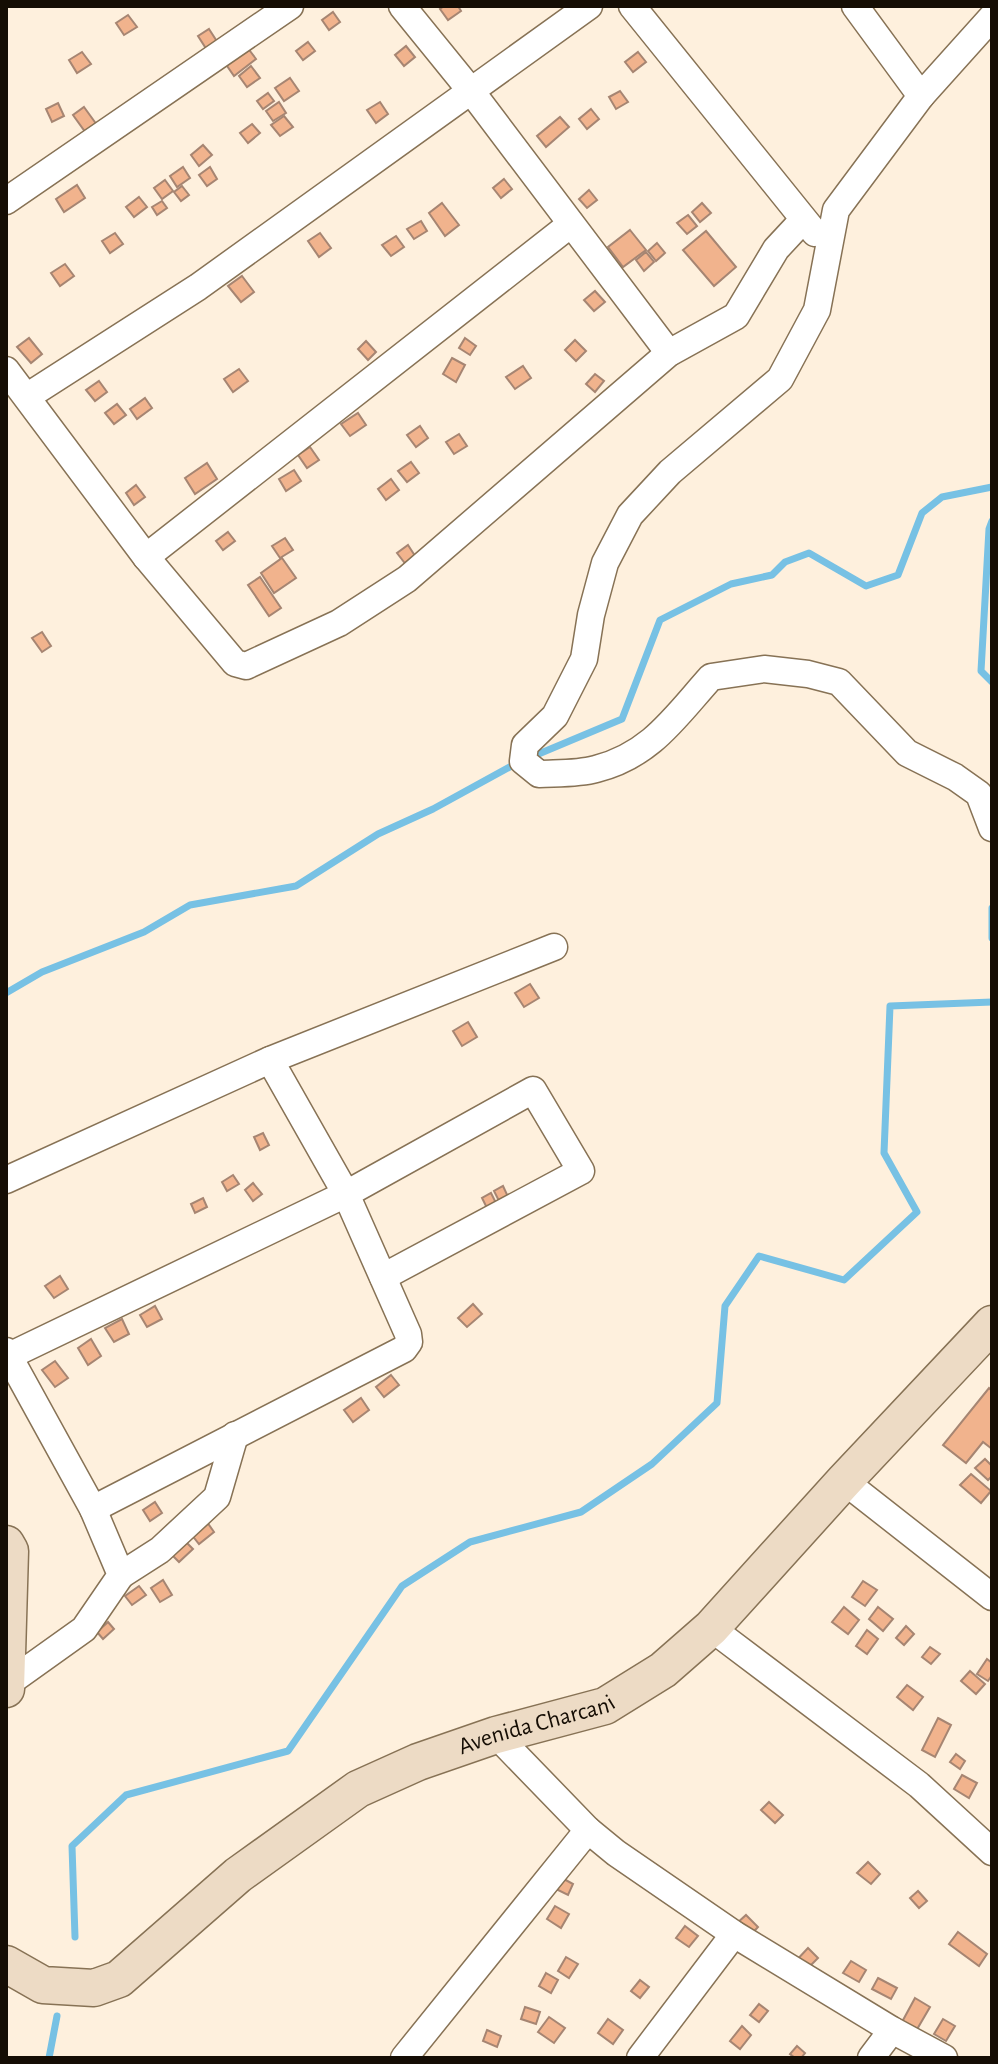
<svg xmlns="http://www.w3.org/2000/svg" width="998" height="2064" font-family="'Alegreya Sans',sans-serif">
<rect width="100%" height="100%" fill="#fef0dd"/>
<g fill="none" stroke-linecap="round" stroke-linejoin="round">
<g stroke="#77c1e4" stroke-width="7">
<path d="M992,521L989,529L981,671L992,682"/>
<path d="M529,758L622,719L660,620L731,584L772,575L785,562L809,553L866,586L898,575L922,513L942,497L992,487"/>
<path d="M992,908V938"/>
<path d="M6,993L42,972L144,932L190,905L296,886L378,834L433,809L517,763"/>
<path d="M75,1937L72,1846L126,1795L288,1751L402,1586L470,1542L581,1512L652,1464L717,1403L725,1306L759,1256L844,1280L917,1212L884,1153L890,1006L992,1002"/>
<path d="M49,2058L57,2016"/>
</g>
</g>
<g fill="#f1b38d" stroke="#a68572" stroke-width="2">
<path d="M444,6H458L461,11L448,20L440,9Z"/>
<path d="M333,12L340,22L329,30L322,20Z"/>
<path d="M128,15L137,27L124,35L116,23Z"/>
<path d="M209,29L218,43L207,50L198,36Z"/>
<path d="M308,42L315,51L303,60L296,51Z"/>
<path d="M406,46L415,57L404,66L395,55Z"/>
<path d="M247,47L256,59L234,76L225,63Z"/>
<path d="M82,52L91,64L77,73L69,60Z"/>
<path d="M638,52L646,62L633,72L625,62Z"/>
<path d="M251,66L260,78L247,87L239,76Z"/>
<path d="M290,78L299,91L284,101L275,88Z"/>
<path d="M620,91L628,102L616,109L609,97Z"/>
<path d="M268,93L274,101L263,109L257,101Z"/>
<path d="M279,102L286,113L273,121L266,111Z"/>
<path d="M380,102L388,114L376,123L367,110Z"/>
<path d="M58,103L64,116L52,122L46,109Z"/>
<path d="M84,107L97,125L86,133L73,115Z"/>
<path d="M591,109L599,119L587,129L579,119Z"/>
<path d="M284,116L293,127L280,136L271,125Z"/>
<path d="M560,117L569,127L546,147L537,136Z"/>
<path d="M252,124L260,133L248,143L240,133Z"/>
<path d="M203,145L212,155L199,166L191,155Z"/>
<path d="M183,167L190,178L177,187L170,176Z"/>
<path d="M210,167L217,179L207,186L199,175Z"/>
<path d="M504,179L512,189L501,198L493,188Z"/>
<path d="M165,180L173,191L162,199L154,188Z"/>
<path d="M77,185L85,198L64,212L56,199Z"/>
<path d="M182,186L189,195L181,201L174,192Z"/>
<path d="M589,190L597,200L587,208L579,199Z"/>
<path d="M139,197L147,207L134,217L126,207Z"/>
<path d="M162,201L167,208L157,215L152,207Z"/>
<path d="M442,203L459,225L445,236L429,213Z"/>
<path d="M702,203L711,213L700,222L692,212Z"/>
<path d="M688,215L697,226L687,234L677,223Z"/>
<path d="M421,221L427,231L414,239L407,229Z"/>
<path d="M630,230L646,250L623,267L608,247Z"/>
<path d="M706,231L736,267L714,286L683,250Z"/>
<path d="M115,233L123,244L110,253L102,241Z"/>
<path d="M320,233L331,248L319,257L308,241Z"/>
<path d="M396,236L404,247L391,256L382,245Z"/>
<path d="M657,243L665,253L656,261L648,251Z"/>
<path d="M646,252L654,262L644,271L636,260Z"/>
<path d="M65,264L74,276L60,286L51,273Z"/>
<path d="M242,276L254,292L241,302L228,286Z"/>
<path d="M595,291L605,302L594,311L584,300Z"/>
<path d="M29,338L42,354L31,363L17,347Z"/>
<path d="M465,338L476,346L470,355L459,348Z"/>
<path d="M575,340L586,351L576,361L565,350Z"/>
<path d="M366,341L376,352L368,360L358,349Z"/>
<path d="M452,358L465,365L456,382L443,374Z"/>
<path d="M523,366L531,378L515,389L506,377Z"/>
<path d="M239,369L248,381L233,392L224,379Z"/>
<path d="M595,374L604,381L595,392L586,384Z"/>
<path d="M99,381L107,392L95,401L86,390Z"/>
<path d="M145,398L152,408L137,419L130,409Z"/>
<path d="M117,404L126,415L114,424L105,413Z"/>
<path d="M358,413L366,425L350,436L341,424Z"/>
<path d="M420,426L428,438L416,447L407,435Z"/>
<path d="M459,434L467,446L454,454L446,442Z"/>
<path d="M310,447L319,460L307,468L298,455Z"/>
<path d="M411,462L419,473L407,482L398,471Z"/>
<path d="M207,463L217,479L195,494L185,478Z"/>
<path d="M294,470L301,481L286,491L279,479Z"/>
<path d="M391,479L399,490L386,500L378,489Z"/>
<path d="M136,485L145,497L134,505L126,493Z"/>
<path d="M228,532L235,541L223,550L216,541Z"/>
<path d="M285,538L293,550L280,558L272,546Z"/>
<path d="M408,545L417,559L407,566L397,553Z"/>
<path d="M282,558L296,578L274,593L261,573Z"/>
<path d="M260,577L281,608L269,616L248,585Z"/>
<path d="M42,632L51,646L42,652L32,638Z"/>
<path d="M530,984L539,998L524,1007L515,993Z"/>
<path d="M468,1022L477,1037L462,1046L453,1031Z"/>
<path d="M263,1133L269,1145L260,1150L254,1137Z"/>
<path d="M233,1175L239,1184L227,1191L222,1182Z"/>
<path d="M253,1183L262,1194L253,1201L245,1190Z"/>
<path d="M503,1186L509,1199L500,1203L494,1191Z"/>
<path d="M491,1193L497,1205L488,1210L482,1198Z"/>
<path d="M203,1198L207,1207L195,1213L191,1204Z"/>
<path d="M60,1276L68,1289L54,1298L45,1286Z"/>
<path d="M473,1304L482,1314L467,1327L458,1318Z"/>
<path d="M155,1306L162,1319L147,1327L140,1315Z"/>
<path d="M122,1319L129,1334L114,1342L105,1328Z"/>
<path d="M91,1339L101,1356L88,1365L78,1348Z"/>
<path d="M55,1361L68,1378L55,1387L42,1370Z"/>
<path d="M391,1375L399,1385L384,1397L376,1387Z"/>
<path d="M989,1388L992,1391V1449L983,1442L966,1463L943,1445Z"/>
<path d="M361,1398L369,1410L353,1422L344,1410Z"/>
<path d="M985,1459L992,1466V1476L988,1480L975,1468Z"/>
<path d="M971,1474L991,1491L981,1503L960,1485Z"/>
<path d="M155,1502L162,1513L150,1521L143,1510Z"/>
<path d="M207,1522L214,1532L199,1544L191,1534Z"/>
<path d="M186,1542L193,1549L179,1562L172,1555Z"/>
<path d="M163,1580L172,1595L160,1602L151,1588Z"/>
<path d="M863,1581L877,1590L865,1606L852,1597Z"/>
<path d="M139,1586L146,1595L132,1605L125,1596Z"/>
<path d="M844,1607L859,1620L848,1634L832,1622Z"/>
<path d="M878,1607L893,1619L883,1631L869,1619Z"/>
<path d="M108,1622L114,1629L103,1639L97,1632Z"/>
<path d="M906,1626L914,1634L904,1645L896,1638Z"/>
<path d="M867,1630L878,1639L867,1654L856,1646Z"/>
<path d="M930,1647L940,1654L931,1664L922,1657Z"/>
<path d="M987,1659L992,1663V1675L988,1681L977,1674Z"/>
<path d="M970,1671L985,1684L976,1694L961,1681Z"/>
<path d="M907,1685L923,1697L913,1710L897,1697Z"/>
<path d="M938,1718L951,1725L935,1757L922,1750Z"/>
<path d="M956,1754L965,1761L960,1769L950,1762Z"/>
<path d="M962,1775L977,1783L969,1798L954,1789Z"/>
<path d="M769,1802L783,1815L775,1823L761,1810Z"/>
<path d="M868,1862L880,1874L871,1884L857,1873Z"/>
<path d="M562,1878L573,1884L568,1895L556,1889Z"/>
<path d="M918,1891L927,1901L919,1908L910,1898Z"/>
<path d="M555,1906L569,1914L561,1928L547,1919Z"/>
<path d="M746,1915L758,1927L749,1937L736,1924Z"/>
<path d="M685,1926L698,1936L689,1947L676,1938Z"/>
<path d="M958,1932L987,1954L979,1966L949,1944Z"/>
<path d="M808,1948L818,1958L803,1973L793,1964Z"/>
<path d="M566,1957L578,1964L569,1978L558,1971Z"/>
<path d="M851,1961L866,1970L859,1982L843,1973Z"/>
<path d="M546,1973L558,1980L551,1993L539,1986Z"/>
<path d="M878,1978L897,1988L891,1999L872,1989Z"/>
<path d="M640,1980L649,1987L640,1998L631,1991Z"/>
<path d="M915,1998L930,2007L916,2031L902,2022Z"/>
<path d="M759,2004L768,2011L759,2022L750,2015Z"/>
<path d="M525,2007L540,2012L536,2024L521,2019Z"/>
<path d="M549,2017L565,2028L554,2043L538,2032Z"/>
<path d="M608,2019L623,2030L613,2044L598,2033Z"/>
<path d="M943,2019L955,2026L946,2041L934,2034Z"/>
<path d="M742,2026L751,2035L740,2049L730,2041Z"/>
<path d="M487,2030L501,2036L497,2047L483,2041Z"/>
<path d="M797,2046L805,2053L801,2058H795L790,2054Z"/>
</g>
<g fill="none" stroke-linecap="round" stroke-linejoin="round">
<defs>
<g id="minor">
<path d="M402,6L471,91L669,353"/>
<path d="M632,6L815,233"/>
<path d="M855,6L921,96"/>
<path d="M992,17L921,96L836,210L817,310L780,379L670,472L630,515L605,563L591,615L584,659L555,716L525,745L523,761L539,774C558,773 578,774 596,769C651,755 675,717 711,677L764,669L808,674L839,682L907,753L955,777L979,794L992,828"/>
<path d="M6,201L290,6"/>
<path d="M6,370L146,557L235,663L246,666L339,623L407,579L669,353L736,316L776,249L803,220"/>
<path d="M28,396L198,287L589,6"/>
<path d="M146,557L571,224"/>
<path d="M6,1180L270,1060L554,947"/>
<path d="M6,1351L93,1509L121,1575L84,1629L7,1684"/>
<path d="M9,1356L346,1194L533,1090L581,1171L383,1277"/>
<path d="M844,1481L992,1597"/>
<path d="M93,1509L404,1349L409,1342L408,1334L346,1194L270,1060"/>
<path d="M121,1575L160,1550L217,1497L235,1435"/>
<path d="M711,1628L919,1785L992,1852"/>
<path d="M496,1735L588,1830L616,1853L734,1934L892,2030L944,2058"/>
<path d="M404,2058L588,1830"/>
<path d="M640,2058L734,1934"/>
<path d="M871,2058L892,2030"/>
</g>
<g id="secondary">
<path d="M6,1544L10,1551L6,1689"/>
<path id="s1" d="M6,1964L43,1985L94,1988L119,1979L238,1875L358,1789L418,1762L496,1735L605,1706L663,1670L711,1628L844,1481L992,1324"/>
</g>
</defs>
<use href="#minor" stroke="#877255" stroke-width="29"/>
<use href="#secondary" stroke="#877255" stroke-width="39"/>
<use href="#minor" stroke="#fff" stroke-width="26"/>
<use href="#secondary" stroke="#eddbc5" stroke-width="36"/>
</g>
<g text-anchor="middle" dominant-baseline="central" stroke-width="8" stroke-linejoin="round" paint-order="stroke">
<g font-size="24" fill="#150d04" stroke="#fff">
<text stroke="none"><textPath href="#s1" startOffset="616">Avenida Charcani</textPath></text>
</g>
</g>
<rect width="998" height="2064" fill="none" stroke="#150d04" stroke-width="16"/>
</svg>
